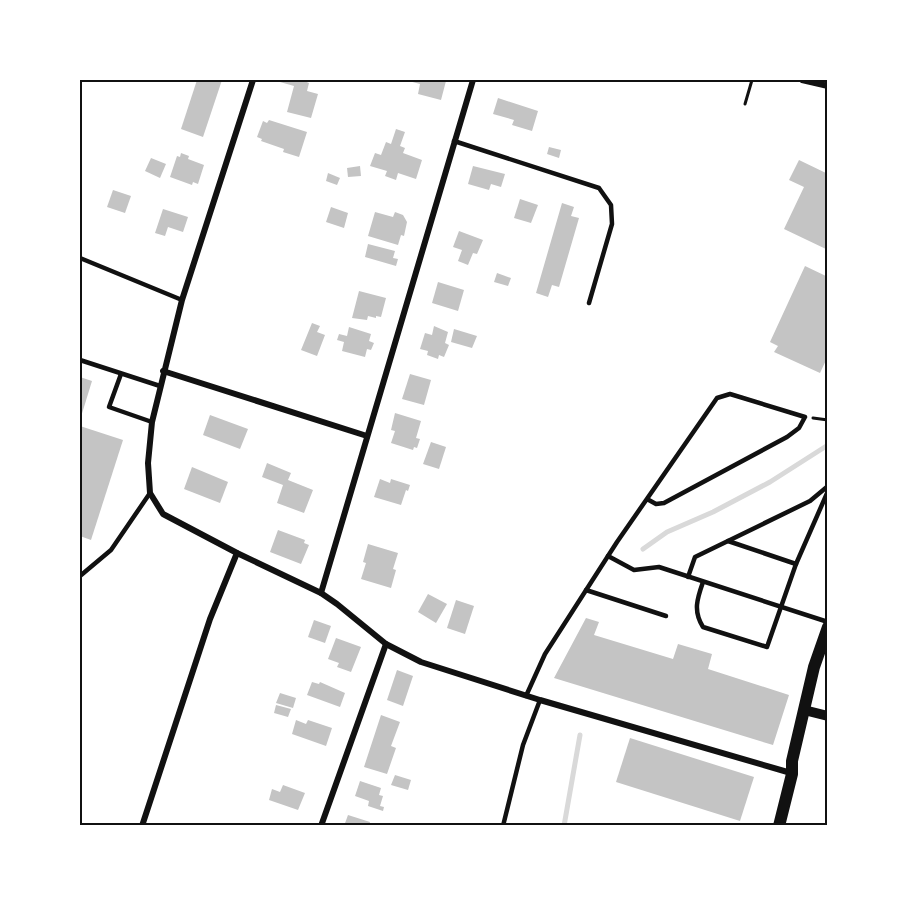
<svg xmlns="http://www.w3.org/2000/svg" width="907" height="905" font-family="'Asap Condensed',sans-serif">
<rect width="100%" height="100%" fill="#fff"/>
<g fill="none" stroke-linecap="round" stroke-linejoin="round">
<g stroke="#d9d9d9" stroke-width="5">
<path d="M643,549L667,532L713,512L770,482L828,445"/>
<path d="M564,826L580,735"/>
</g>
</g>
<g fill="#c4c4c4">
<path d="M197,80H222L203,137L181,129Z"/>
<path d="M280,80H302L309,83L307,91L318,94L311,118L287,112L294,86L280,82Z"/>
<path d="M405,80L446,81L441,100L418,94L420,84Z"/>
<path d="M498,98L538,111L532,131L512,125L514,120L493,114Z"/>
<path d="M269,120L307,132L299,157L283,152L284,149L261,141L262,139L257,137L263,121L267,123Z"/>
<path d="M396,129L405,132L400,146L405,148L403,153L422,160L416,179L398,173L396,180L385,176L387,171L370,166L375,153L381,155L386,142L391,144Z"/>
<path d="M549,147L561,150L559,158L547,154Z"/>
<path d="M181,153L189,156L188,159L204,165L198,184L193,182L192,185L170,177L177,156L180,157Z"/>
<path d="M151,158L166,164L160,178L145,171Z"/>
<path d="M799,160L828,174V250L784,229L804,187L789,180Z"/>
<path d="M360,166L361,176L348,177L347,168Z"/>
<path d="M473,166L505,174L501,187L491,184L489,190L468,184Z"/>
<path d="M328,173L340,178L337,185L326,181Z"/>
<path d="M113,190L131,196L125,213L107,207Z"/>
<path d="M520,199L538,205L531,223L514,218Z"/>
<path d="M562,203L574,207L571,216L579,218L559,287L552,285L548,297L536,293Z"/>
<path d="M331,207L348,213L344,228L326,222Z"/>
<path d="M163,209L188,217L183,232L168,227L165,236L155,233Z"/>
<path d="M375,212L393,217L395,212L403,215L407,222L404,236L401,235L398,245L368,236Z"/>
<path d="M459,231L483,240L477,254L473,253L468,265L458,261L462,250L453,247Z"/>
<path d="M368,244L395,251L393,258L398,259L396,266L365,257Z"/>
<path d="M805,266L828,277V356L820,373L774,352L778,346L770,342Z"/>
<path d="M497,273L511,278L508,286L494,282Z"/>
<path d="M438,282L464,290L458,311L432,303Z"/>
<path d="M359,291L386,298L381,317L376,316V318L368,316L367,320L352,318Z"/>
<path d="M312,323L320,326L317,332L325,335L317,356L301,350Z"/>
<path d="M434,326L448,332L445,343L449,345L444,357L439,355L438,359L427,355L428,351L420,349L425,333L432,335Z"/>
<path d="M349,327L371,334L369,341L374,343L371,350L367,349L365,357L342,351L344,342L337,340L339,334L347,336Z"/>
<path d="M454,329L477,336L472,348L451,342Z"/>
<path d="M410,374L431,380L424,405L402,399Z"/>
<path d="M80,377L92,381L80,420Z"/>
<path d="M395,413L421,421L416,438L420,439L417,448L414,447L413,450L391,443L395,431L391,430Z"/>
<path d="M210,415L248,429L240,449L203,435Z"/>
<path d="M80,426L123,440L91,540L80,536Z"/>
<path d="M431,442L446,447L439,469L423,464Z"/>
<path d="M267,463L291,473L288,480L313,490L304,513L277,503L283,485L262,477Z"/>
<path d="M192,467L228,482L220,503L184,489Z"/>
<path d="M380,479L390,483L391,479L410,485L408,491L406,490L401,505L374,497Z"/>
<path d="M278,530L305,540L304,543L309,545L301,564L270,552Z"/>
<path d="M368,544L398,553L393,569L396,570L391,588L361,579L366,563L363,562Z"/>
<path d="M428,594L447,604L436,623L418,612Z"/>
<path d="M456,600L474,606L465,634L447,628Z"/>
<path d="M586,618L599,622L594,635L673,659L678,644L712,654L708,669L789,695L773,745L554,678Z"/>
<path d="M314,620L331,626L325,643L308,637Z"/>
<path d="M336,638L361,647L351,672L337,667L339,663L328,659Z"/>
<path d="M397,670L413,676L403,706L387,700Z"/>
<path d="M312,682L319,684L320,682L345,693L340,707L307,695Z"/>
<path d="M280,693L296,698L293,708L276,703Z"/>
<path d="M276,705L291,709L288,717L274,713Z"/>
<path d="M381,715L400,722L391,746L396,748L387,774L364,767Z"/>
<path d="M296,720L306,724L308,720L332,728L326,746L292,734Z"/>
<path d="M630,738L754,777L740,821L616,782Z"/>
<path d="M395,775L411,780L408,790L391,785Z"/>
<path d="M360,781L381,788L379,795L383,796L380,806L384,807L383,811L368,806L369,801L355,796Z"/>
<path d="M283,785L305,793L298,810L269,800L272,789L280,792Z"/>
<path d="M348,815L370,822L369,826H344Z"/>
</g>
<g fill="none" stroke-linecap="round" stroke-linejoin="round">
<g stroke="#111" stroke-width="3">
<path d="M745,104L752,80"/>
<path d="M813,418L828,420"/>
</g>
<g stroke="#111" stroke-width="4.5">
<path d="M454,141L599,188L611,205L612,224L589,303"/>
<path d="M80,258L182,300"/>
<path d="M80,360L160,386"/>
<path d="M121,374L109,407L152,422"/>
<path d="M728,541L796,564"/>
<path d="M608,556L634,570L659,567L828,622"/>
<path d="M80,576L111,550L150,493"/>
<path d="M688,577L695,557L810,501L828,486"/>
<path d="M703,582C697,599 693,611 703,627L767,647L796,564L828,491"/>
<path d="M586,590L666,616"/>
<path d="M526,696L545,654L617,542L717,398L730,394L805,417L799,428L787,437L664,503L656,504L647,499"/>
<path d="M503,826L523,745L540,700"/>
</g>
<g stroke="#111" stroke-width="6">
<path d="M253,80L182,300L152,422L148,463L150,493L163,514L237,553L321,593L337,604L386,644L421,662L540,700L791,773"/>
<path d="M802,80L828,86"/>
<path d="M163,371L367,436"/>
<path d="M321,593L473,80"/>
<path d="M142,826L210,619L237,553"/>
<path d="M321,826L386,644"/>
</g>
<path stroke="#111" stroke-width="10" d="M804,710L828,716"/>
<path stroke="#111" stroke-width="12" d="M779,826L792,774V761L814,667L828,627"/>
</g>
<rect width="907" height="905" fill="none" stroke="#ffffff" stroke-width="162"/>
<rect x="81" y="81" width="745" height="743" fill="none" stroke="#111" stroke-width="2"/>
</svg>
